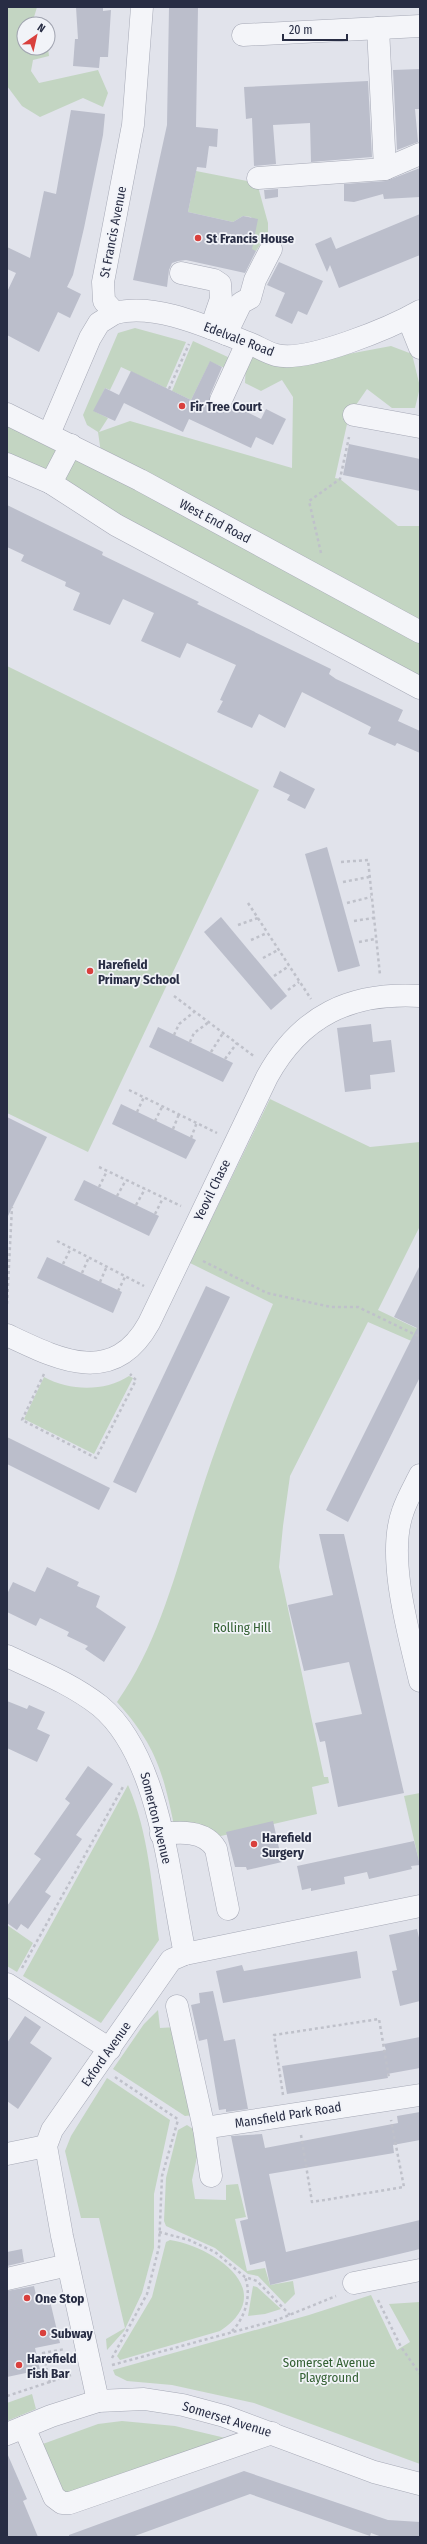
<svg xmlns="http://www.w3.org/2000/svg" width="427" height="2544" font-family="'Fira Sans Condensed',sans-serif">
<rect width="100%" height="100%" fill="#e1e3eb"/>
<g fill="#c3d5c2">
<path d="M7,7H37L32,24H24V48H48L49,56L33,60L31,71L39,83L98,70L108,93L103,107L83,98L40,117L22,106L7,86Z"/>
<path d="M196,171L257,183L268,223V232L256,251L251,250L256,226L251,217L243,216L233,222L188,212Z"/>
<path d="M135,328L186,342L166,388L121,367L110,390L105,388L94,411L108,418L99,432L130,421L292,468L293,397L282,380L261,391L245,383L246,360L258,353L327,358L391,346L412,354L420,387L415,408H392L367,389L349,415L335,478L340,479L398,526H420V688L7,464V414L102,460L98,432L87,425L83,415L118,333Z"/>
<path d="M193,341L230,358L225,368L210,362L191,400L172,391Z"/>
<path d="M7,666L259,790L88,1152L7,1113Z"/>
<path d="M270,1099L370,1147L420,1142V1226L378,1310L420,1330L416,1343L368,1322L290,1476L283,1526L279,1567L324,1777H328L329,1783L312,1787L317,1814L212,1838L175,1830C163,1772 157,1747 117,1702C160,1641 176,1570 199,1499C220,1433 246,1368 273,1304L190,1263Z"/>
<path d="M129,1376L133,1378L94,1454L24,1419L44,1377C70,1391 104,1392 129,1376Z"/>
<path d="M128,1785C149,1833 152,1889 159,1940L101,2023L23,1976Z"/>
<path d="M420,1793V1866L404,1796Z"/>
<path d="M7,1925L33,1943L17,1972L7,1966Z"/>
<path d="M158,2010L160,2028L176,2027L193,2115L185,2116L113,2069L144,2024Z"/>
<path d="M107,2078L170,2120L154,2194V2248L142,2293L124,2331L107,2350L106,2339L125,2328L99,2218H81L65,2151L71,2136Z"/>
<path d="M187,2125L193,2129L197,2157L192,2180L195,2199L226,2200V2185L238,2184L246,2217L235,2219L247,2271L265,2268L270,2285L293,2281L295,2294L285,2304L258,2276L248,2274L215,2248L166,2226L164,2221L166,2178L178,2130Z"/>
<path d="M170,2240C214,2247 280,2291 220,2331L120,2360L117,2356L152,2297L166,2242Z"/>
<path d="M253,2286L257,2287L281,2309L265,2314L248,2316Z"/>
<path d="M371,2295L397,2350L410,2342L389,2304L420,2302V2464L254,2403L172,2385L127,2381L115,2375L113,2370L309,2315Z"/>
<path d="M32,2394L36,2409L7,2421V2403Z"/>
<path d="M122,2421L175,2426L238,2441L67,2494L61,2489L40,2445L98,2424Z"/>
</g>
<g fill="#bbbecb">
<path d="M76,7H103V11L111,10L108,57H100L99,68L73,66L75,39H78Z"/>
<path d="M169,7H198L196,127L218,129L217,147L209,146L206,168L197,167L188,212L233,222L243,216L258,219L252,249L256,251L245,273L186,260L178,261L172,263L169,270L167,287L133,280L167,125Z"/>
<path d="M420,69V109H415L418,142L397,150L393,70Z"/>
<path d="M368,81L372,157L311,162L310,123L273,125L276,164L254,166L252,118L246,119L244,87Z"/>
<path d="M71,110L105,114L103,135L84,228L73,275L67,287L81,294L70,318L58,312L39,352L7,335V292L16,273L7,269V247L30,258L44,191L56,194Z"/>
<path d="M420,168V197L384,199L383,194L354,202L344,201V184L386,181Z"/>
<path d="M278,189V197L265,199L264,190Z"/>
<path d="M420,214V255L339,288L330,265L327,272L315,244L331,237L336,249Z"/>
<path d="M279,262L323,281L307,315L298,311L292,324L275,316L285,293L267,285Z"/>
<path d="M210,361L222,367L210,395L211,408L222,412L232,405L261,419L266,409L286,419L273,445L256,437L251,448L189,419L183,432L124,403L115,421L93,411L105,388L119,395L131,371L191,400Z"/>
<path d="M349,444L420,459V491L343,475Z"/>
<path d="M7,505L103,552L102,555L199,602L197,604L331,669L329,674L336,679L403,710L398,721L420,731V753L397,743L395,746L368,734L371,727L302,692L285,728L259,714L252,728L217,712L223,701L220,700L236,665L187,643L180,658L141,641L154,613L123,599L110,625L73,610L80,593L65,586L66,582L21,561L24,555L7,547Z"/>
<path d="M280,771L315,789L305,809L287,800L290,795L273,787Z"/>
<path d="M327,847L360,966L338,972L305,854Z"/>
<path d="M221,917L287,996L271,1010L204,932Z"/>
<path d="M371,1024L373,1042L391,1040L395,1072L370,1075L371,1089L345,1092L337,1028Z"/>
<path d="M158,1027L233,1063L223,1082L149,1047Z"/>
<path d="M121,1104L196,1140L186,1159L112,1124Z"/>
<path d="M7,1117L47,1137L7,1218Z"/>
<path d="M84,1180L159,1216L149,1236L74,1200Z"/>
<path d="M47,1257L122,1292L113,1313L37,1278Z"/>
<path d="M420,1265V1377L348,1522L326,1510L417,1328L394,1317Z"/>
<path d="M206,1286L230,1297L136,1493L113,1482Z"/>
<path d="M7,1437L110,1488L99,1510L7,1464Z"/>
<path d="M319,1534H344L404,1793L338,1807L325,1741L320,1742L315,1723L362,1714L349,1662L304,1671L288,1605L333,1595Z"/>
<path d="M47,1567L79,1582L77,1586L100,1596L96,1607L126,1627L104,1662L85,1649L88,1646L67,1636L69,1632L40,1618L36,1626L7,1612V1594L13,1582L35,1592Z"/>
<path d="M7,1701L27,1709L29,1705L45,1712L37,1729L50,1735L37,1762L7,1748Z"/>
<path d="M88,1766L113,1784L76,1835L82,1839L45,1892L51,1896L28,1929L21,1924L17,1930L7,1923V1906L41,1859L34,1854L70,1803L65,1799Z"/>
<path d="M273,1821L282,1862L247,1870L246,1867H235L226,1832Z"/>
<path d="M414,1841L420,1865L411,1866L412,1869L369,1879L367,1872L344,1877L345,1884L311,1891V1888L302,1890L297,1866Z"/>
<path d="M417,1929L420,1942V2001L400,2006L392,1971L397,1970L389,1935Z"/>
<path d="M357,1951L361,1978L223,2003L216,1971L242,1965L244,1971Z"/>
<path d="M213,1991L224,2041L235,2039L248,2109L226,2112V2109L219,2110L207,2039L199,2041L191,2005L200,2003L199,1993Z"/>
<path d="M25,2016L41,2027L30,2043L52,2058L18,2109L7,2101V2043Z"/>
<path d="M420,2037V2068L387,2074L388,2078L287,2094L282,2066L386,2050L384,2044Z"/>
<path d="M420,2112V2140L393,2145L394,2153L269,2174L286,2252L420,2220V2249L270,2285L265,2261L250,2265L240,2221L248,2219L231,2136L262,2134L265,2148L398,2123L397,2116Z"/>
<path d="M22,2249L24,2262L7,2266V2252Z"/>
<path d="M34,2286L38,2304L50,2301L60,2343L35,2348L40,2370L7,2377V2291Z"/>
<path d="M7,2453L27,2499L23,2501L38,2537H7Z"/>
<path d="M244,2471L388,2520L420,2522V2537H382L371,2533L370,2536L250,2494L132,2537H69V2535Z"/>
</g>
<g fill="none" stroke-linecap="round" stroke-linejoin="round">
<defs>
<g id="minor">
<path d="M243,35L420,26"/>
<path d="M385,169L420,154"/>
<path d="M258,178L385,169L378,28"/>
<path d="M181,273L214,280L220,284L221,299L211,328"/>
<path d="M115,313C157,302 212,329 251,344C260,348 268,353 276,355C307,363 392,327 420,311"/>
<path d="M408,318L420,348"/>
<path d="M226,334L241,303L250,298L255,280L271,249"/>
<path d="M221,400L247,343"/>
<path d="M7,414L140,480L420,632"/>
<path d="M354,415L420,427"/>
<path d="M49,434L90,338L99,323L115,313L104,301L103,282L133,125L142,7"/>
<path d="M71,445L51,483L116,525L420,688"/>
<path d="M7,464L51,483"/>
<path d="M7,1335C58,1359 113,1388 149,1323L267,1077C301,1015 351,992 420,996"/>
<path d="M420,1475C414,1487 407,1499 403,1511C386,1556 409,1635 420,1681"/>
<path d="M7,1656C39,1671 72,1684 100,1706C161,1757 169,1879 185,1954"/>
<path d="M161,1834C180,1832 205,1830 216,1849L228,1909"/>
<path d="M7,1984L110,2049"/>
<path d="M177,2006L204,2128"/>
<path d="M7,2154L46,2146"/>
<path d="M211,2176L204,2128L420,2095"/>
<path d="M7,2279L68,2265"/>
<path d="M354,2283L420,2270"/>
<path d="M98,2401L62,2236L46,2146L52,2130L171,1960L185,1954L420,1906"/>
<path d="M24,2427L54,2497L62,2503H70L272,2433"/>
<path d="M7,2434L51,2416L98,2401L144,2399L183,2405L224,2416L374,2472L420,2484"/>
</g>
</defs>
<use href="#minor" stroke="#a6a9b6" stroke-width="23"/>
<g stroke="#bfc1ca" stroke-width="2.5" stroke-dasharray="3 3" stroke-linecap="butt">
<path d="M169,389L189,344"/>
<path d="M321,553L309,501L340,479L349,437"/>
<path d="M341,862L368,860L380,975"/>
<path d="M343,882L369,877"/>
<path d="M248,903L311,999"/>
<path d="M347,903L371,897"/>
<path d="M354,921L373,918"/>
<path d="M238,925L258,918"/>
<path d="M251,940L267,933"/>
<path d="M359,942L375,939"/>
<path d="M263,958L278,950"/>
<path d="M274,976L289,966"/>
<path d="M288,990L299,982"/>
<path d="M174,996L255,1057"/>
<path d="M174,1035L179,1024L194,1012"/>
<path d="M190,1042L194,1033L209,1022"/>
<path d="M211,1052L223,1033"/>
<path d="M225,1059L237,1043"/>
<path d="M129,1090L217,1133"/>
<path d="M137,1112L144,1097"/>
<path d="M155,1121L163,1105"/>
<path d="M173,1129L179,1114"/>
<path d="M191,1138L197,1122"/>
<path d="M99,1167L181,1206"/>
<path d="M99,1187L107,1171"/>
<path d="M117,1196L126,1180"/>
<path d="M136,1205L145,1189"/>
<path d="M155,1214L163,1198"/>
<path d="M57,1241L144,1286"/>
<path d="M203,1261L267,1293L331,1307H358L420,1337"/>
<path d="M63,1264L71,1248"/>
<path d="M82,1273L89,1257"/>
<path d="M100,1282L107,1266"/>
<path d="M118,1291L126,1275"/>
<path d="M7,1304L12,1207"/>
<path d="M44,1374L22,1420L96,1458L136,1380L130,1374"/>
<path d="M22,1968L124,1785"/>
<path d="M115,2077L179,2120"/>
<path d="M283,2095L274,2035L379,2019L389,2078"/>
<path d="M301,2135L312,2202L404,2187L391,2120"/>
<path d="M159,2232L189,2240L215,2252L245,2277L257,2281L290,2315"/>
<path d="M378,2300L401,2347L420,2374"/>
<path d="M232,2331C245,2318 252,2295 245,2277"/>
<path d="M112,2358L147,2294L159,2247L162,2176L178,2120"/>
<path d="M112,2365L277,2320L336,2296"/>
<path d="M50,2383L43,2353L65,2349"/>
<path d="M7,2396L71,2375"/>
</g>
<use href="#minor" stroke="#f4f5f9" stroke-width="22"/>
</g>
<g fill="#d9403d" stroke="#f1f3f8" stroke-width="1.5">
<circle cx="198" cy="238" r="4"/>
<circle cx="182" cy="406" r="4"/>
<circle cx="90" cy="971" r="4"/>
<circle cx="254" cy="1844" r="4"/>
<circle cx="27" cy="2298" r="4"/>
<circle cx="43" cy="2333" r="4"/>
<circle cx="19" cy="2365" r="4"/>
</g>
<g text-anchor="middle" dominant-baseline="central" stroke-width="3.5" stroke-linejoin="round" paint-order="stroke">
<g font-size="13" fill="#282d44" stroke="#f1f3f8">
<text transform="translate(113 232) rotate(-79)">St Francis Avenue</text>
<text transform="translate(239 339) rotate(21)">Edelvale Road</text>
<text transform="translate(215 521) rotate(28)">West End Road</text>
<text transform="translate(212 1190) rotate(-64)">Yeovil Chase</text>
<text transform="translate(156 1818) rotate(76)">Somerton Avenue</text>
<text transform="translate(106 2054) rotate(-55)">Exford Avenue</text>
<text transform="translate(288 2115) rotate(-9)">Mansfield Park Road</text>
<text transform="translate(227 2419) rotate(17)">Somerset Avenue</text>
</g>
<g font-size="13" font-weight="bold" fill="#282d44" stroke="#f1f3f8" text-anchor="start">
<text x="206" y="238">St Francis House</text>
<text x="190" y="406">Fir Tree Court</text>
<text x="98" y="964">Harefield<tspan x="98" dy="15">Primary School</tspan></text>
<text x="262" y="1837">Harefield<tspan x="262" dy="15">Surgery</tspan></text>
<text x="35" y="2298">One Stop</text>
<text x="51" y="2333">Subway</text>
<text x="27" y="2358">Harefield<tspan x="27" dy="15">Fish Bar</tspan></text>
</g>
<g font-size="13" fill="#356134" stroke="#f1f3f8">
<text x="242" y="1627">Rolling Hill</text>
<text x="329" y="2362">Somerset Avenue<tspan x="329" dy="15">Playground</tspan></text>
</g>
</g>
<rect width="427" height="2544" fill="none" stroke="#282d44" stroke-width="16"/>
<g transform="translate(36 36) rotate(34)"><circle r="19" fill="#f1f3f8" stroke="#a1a4b0"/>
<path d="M0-3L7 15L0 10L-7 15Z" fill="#d9403d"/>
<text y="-6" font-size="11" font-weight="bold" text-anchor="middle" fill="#282d44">N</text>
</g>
<path d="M283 34v6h64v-6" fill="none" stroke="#282d44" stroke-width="2"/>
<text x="289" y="34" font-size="12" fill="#282d44" stroke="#f1f3f8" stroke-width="3" paint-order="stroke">20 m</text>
</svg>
